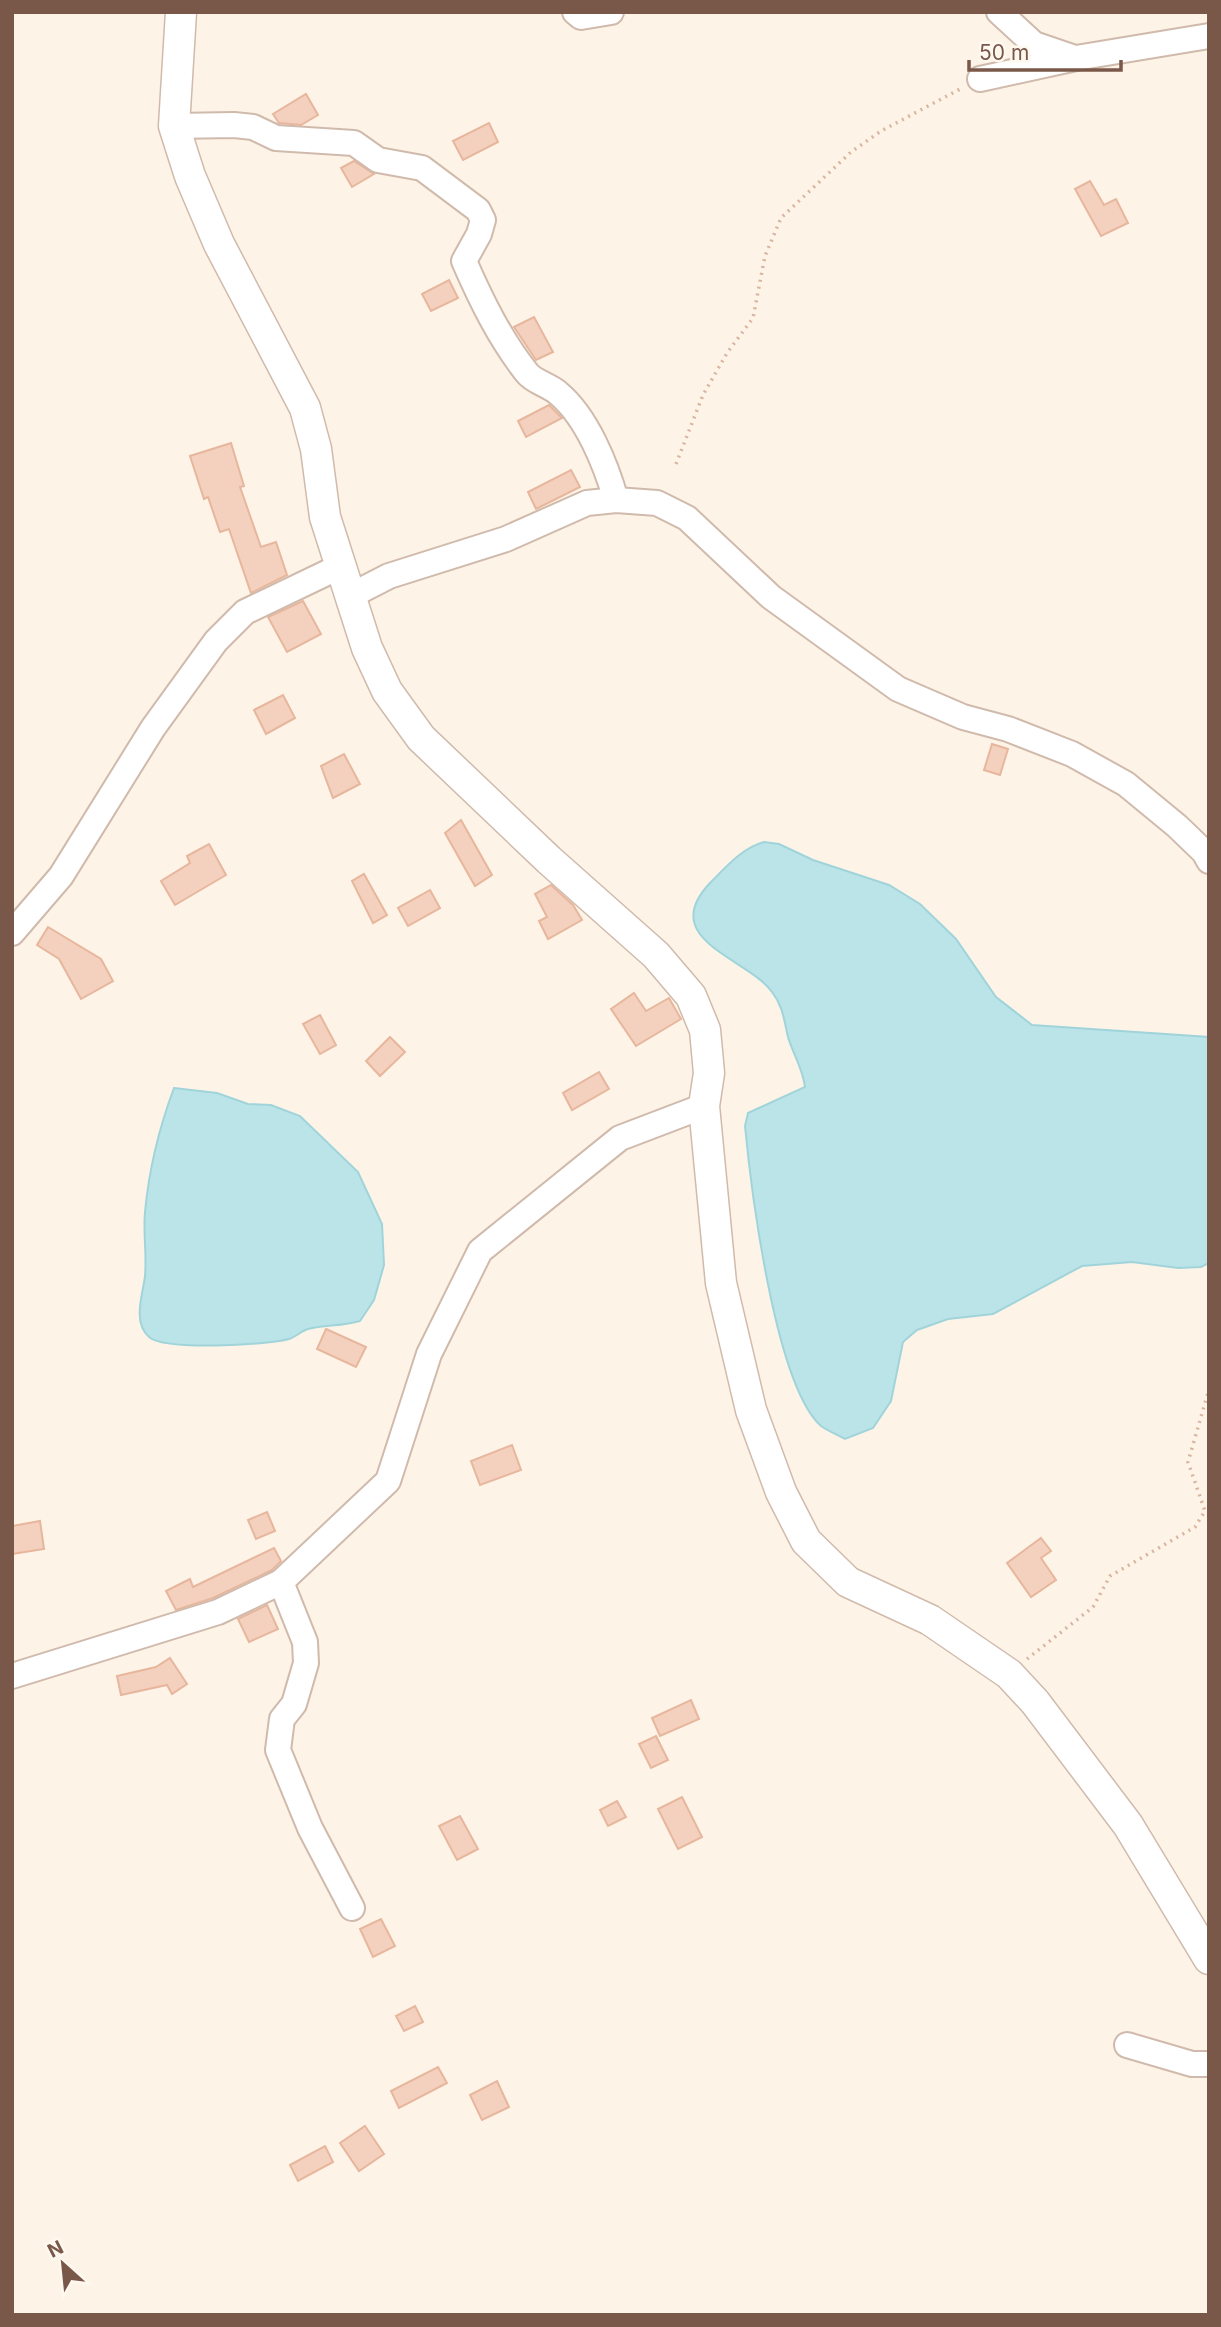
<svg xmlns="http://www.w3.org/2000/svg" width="1221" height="2327" font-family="Inter,sans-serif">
<rect width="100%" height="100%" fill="#fdf4e7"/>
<g fill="#bbe4e8" stroke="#a0d4da" stroke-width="2">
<path d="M764,842L779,844L813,860L889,885L920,904L956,939L996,997L1032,1025L1209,1037V1263L1201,1267L1178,1268L1132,1262L1082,1266L993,1314L948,1319L917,1330L903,1342L891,1401L873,1428L845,1439C838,1435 828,1431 821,1426C775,1385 751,1189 745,1126L748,1113L805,1087C803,1069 793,1054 788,1037C784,1020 783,1006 772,992C748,958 656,940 710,883C726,867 742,848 764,842Z"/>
<path d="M174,1088L217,1093L248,1104L271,1105L300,1116L358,1172L382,1224L384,1265L374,1300L360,1321C343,1326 325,1325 308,1329C301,1331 296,1337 289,1339C267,1345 165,1351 149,1337C132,1322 143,1294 145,1276C147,1254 143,1233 145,1212C149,1169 159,1128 174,1088Z"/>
</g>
<g fill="#f4d1be" stroke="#e7b69d" stroke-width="2">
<path d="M306,94L318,115L301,125L279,123L273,114Z"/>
<path d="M489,123L498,142L463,160L453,141Z"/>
<path d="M354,161L374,174L352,187L341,168Z"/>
<path d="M1090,181L1104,205L1116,199L1128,223L1101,236L1075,189Z"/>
<path d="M449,280L458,298L431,311L422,294Z"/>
<path d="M534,317L553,352L536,360L514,327Z"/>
<path d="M549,405L562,418L526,437L518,421Z"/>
<path d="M231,443L244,486L240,487L261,547L276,542L287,575L251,593L229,529L220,532L208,497L204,499L190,456Z"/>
<path d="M571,470L580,487L536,509L528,492Z"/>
<path d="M303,601L321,634L287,652L268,617Z"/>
<path d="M283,695L295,718L266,734L254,710Z"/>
<path d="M992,744L1008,749L1000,775L984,770Z"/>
<path d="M344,754L360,784L333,798L321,766Z"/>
<path d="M461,820L492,875L475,886L445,833Z"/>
<path d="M209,844L226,875L175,905L161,881L190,863L187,856Z"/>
<path d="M364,874L387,915L373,923L352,881Z"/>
<path d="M551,885L573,905L582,920L548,939L539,921L547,917L535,894Z"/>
<path d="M430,890L440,908L408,926L398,908Z"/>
<path d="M48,927L101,959L113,981L81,999L59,959L37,945Z"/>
<path d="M634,993L646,1011L669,998L681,1019L636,1046L611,1009Z"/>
<path d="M320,1015L336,1045L320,1054L303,1024Z"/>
<path d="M390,1037L405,1052L380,1076L366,1061Z"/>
<path d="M599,1072L609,1089L572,1110L563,1093Z"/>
<path d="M326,1329L366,1347L356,1367L317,1349Z"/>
<path d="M512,1445L521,1470L480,1485L471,1461Z"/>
<path d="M267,1512L275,1531L256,1539L248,1520Z"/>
<path d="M40,1521L44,1549L12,1554V1526Z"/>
<path d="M1041,1538L1051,1551L1041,1558L1056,1580L1031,1597L1007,1563Z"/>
<path d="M274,1548L281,1561L272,1570L213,1598L176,1610L166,1591L190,1579L193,1587Z"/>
<path d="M267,1605L278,1629L249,1642L238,1619Z"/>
<path d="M170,1658L187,1684L172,1694L167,1685L121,1695L117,1676L156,1667Z"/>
<path d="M691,1700L699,1719L660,1736L652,1718Z"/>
<path d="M656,1736L668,1760L651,1768L639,1744Z"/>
<path d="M682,1797L702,1837L678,1849L658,1809Z"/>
<path d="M617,1801L626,1817L608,1826L600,1810Z"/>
<path d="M460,1816L478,1849L457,1860L439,1826Z"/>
<path d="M381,1919L395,1946L373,1957L360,1929Z"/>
<path d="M415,2006L423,2022L404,2031L396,2016Z"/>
<path d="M438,2067L447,2083L399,2108L391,2091Z"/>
<path d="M497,2081L509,2107L482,2120L470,2095Z"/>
<path d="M365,2126L384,2154L359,2171L340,2143Z"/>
<path d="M325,2146L333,2162L298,2181L290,2165Z"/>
</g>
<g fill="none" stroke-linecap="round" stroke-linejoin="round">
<defs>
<g id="minor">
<path d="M575,12L581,17L611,12"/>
<path d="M999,12L1034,44L1075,58"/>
<path d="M980,79L1076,58L1209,36"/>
<path d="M174,126L234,125L253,127L276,138L354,143L378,160L422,168L478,210L483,220L479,234L464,261C481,300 500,339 527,373C534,382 549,385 558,393C587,417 606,465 616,500"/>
<path d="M352,595L389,576L506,539L587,503L616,500L657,503L687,518L771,597L898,689L963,717L1008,729L1072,754L1126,784L1177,826L1204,852L1209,861"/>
<path d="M12,933L61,876L153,728L216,641L245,612L341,566"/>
<path d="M281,1582L305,1642L306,1663L294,1704L282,1719L278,1750L310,1828L352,1908"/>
<path d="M12,1676L218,1612L281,1582L388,1481L429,1354L480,1251L620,1138L704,1106"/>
<path d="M1127,2045L1192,2064H1209"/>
</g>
<path id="tertiary" d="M181,12L174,126L190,176L219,244L305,408L316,449L325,517L367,648L387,691L421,738L549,860L656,955L691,996L705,1030L709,1073L704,1106L721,1283L751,1410L781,1492L806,1541L848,1582L930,1620L1009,1674L1035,1702L1128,1825L1209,1959"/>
</defs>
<use href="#minor" stroke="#d0baac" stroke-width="28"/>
<use href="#tertiary" stroke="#d0baac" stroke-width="33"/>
<g stroke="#d9b4a0" stroke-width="3.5" stroke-dasharray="2 5" stroke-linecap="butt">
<path d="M676,464L703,395L727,353L753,318L765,256L781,218L851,152L881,131L962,88"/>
<path d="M1027,1659L1093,1607L1110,1576L1195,1527L1205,1511L1188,1462L1209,1389"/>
</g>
<use href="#minor" stroke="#fff" stroke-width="24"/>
<use href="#tertiary" stroke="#fff" stroke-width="30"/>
</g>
<rect width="1221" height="2327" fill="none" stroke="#79584a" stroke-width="28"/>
<g transform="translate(63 2264) rotate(333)" stroke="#fff8ef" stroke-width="5" paint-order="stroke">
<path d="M0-5L12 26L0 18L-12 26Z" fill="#79584a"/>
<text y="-10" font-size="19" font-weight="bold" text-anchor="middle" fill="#79584a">N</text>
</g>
<path d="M969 60v10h152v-10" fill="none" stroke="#79584a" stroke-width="3.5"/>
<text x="979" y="60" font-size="21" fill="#79584a" stroke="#fff8ef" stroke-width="5" paint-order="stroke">50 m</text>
</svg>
